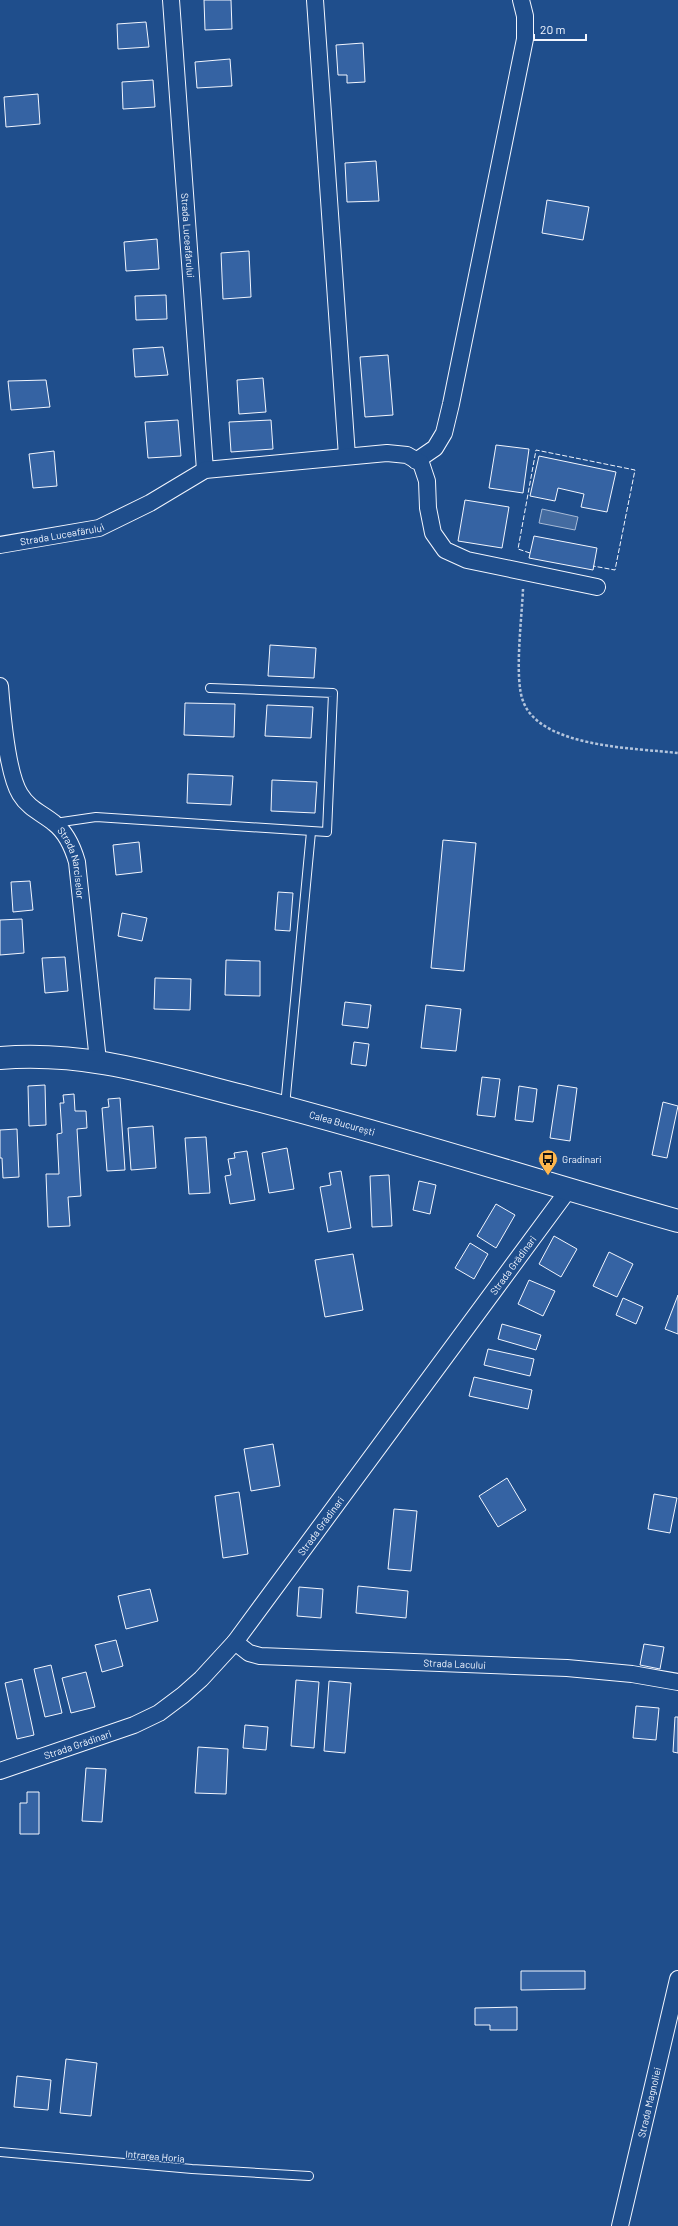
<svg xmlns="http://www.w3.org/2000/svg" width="678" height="2226" font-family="Barlow,sans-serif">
<rect width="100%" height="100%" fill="#1f4e8c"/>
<path fill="#446ba0" stroke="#a8bbd7" d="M542,509L578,517L575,530L539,523Z"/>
<g fill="#3563a3" stroke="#f2f6ff">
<path d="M204,0H231L232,29L205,30Z"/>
<path d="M146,22L149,47L118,49L117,24Z"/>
<path d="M363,43L365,82L347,83V75H338L336,45Z"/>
<path d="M230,59L232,86L197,88L195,62Z"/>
<path d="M153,80L155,107L123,109L122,82Z"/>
<path d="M38,94L40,124L6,127L4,97Z"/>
<path d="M376,161L379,201L347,202L345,163Z"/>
<path d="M547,200L589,207L583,240L542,233Z"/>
<path d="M157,239L159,269L126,271L124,242Z"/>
<path d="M249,251L251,297L223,299L221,253Z"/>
<path d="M166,295L167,319L136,320L135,296Z"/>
<path d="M163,347L168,375L135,377L133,349Z"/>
<path d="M388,355L393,415L365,417L360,357Z"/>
<path d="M263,378L266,412L239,414L237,380Z"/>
<path d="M46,380L50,407L11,410L8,381Z"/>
<path d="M178,420L181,456L148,458L145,422Z"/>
<path d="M271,420L273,449L231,452L229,422Z"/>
<path d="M496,445L529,449L523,493L489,488Z"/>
<path d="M54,451L57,486L33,488L29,454Z"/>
<path d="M539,456L616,472L607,512L581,507L584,494L558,488L555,501L530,496Z"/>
<path d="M465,500L509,507L502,548L458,541Z"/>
<path d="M534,536L597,548L593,570L529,558Z"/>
<path d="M270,645L316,648L314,678L268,676Z"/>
<path d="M185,703L235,704L234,737L184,735Z"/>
<path d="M267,705L313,707L311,738L265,736Z"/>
<path d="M188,774L233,776L231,805L187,803Z"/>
<path d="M272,780L317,782L315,813L271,811Z"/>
<path d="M443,840L476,843L464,971L431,968Z"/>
<path d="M139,842L142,872L116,875L113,845Z"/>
<path d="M30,881L33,910L13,912L11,882Z"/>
<path d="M278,892L293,893L290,931L275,930Z"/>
<path d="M122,913L147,918L142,941L118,936Z"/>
<path d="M22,919L24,953L0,955V920Z"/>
<path d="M65,957L68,991L45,993L42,958Z"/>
<path d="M226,960L260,961V996L225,995Z"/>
<path d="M155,978L191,979L190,1010L154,1009Z"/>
<path d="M345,1002L371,1005L368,1028L342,1025Z"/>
<path d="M426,1005L461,1009L456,1051L421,1048Z"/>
<path d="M354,1042L369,1044L366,1066L351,1064Z"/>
<path d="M482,1077L500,1079L495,1117L477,1115Z"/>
<path d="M45,1085L46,1125L29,1126L28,1086Z"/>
<path d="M558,1085L577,1088L570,1141L550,1138Z"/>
<path d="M519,1086L537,1089L533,1122L515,1120Z"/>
<path d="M74,1094L75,1111H86L87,1128L77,1129L81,1196L68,1197L70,1226L48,1227L46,1174H59L57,1134L62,1133L60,1103H64L63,1095Z"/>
<path d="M120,1098L125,1170L107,1171L102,1108L109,1107L108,1099Z"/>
<path d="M663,1102L678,1106L667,1158L652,1155Z"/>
<path d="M153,1126L156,1168L131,1170L128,1128Z"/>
<path d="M17,1129L19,1177L3,1178L2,1158H0V1130Z"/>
<path d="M206,1137L210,1193L189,1194L185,1138Z"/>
<path d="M287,1148L294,1189L269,1193L262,1153Z"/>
<path d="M247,1151L255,1200L230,1204L225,1176L231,1175L228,1159L235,1158L234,1153Z"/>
<path d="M341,1171L351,1228L328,1232L320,1187L331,1185L329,1173Z"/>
<path d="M389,1175L392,1226L372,1227L370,1176Z"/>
<path d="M419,1181L436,1185L430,1214L413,1210Z"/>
<path d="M496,1204L515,1215L496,1248L477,1236Z"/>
<path d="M554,1236L577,1249L561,1277L539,1264Z"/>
<path d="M470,1243L488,1254L474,1279L455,1268Z"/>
<path d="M609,1252L633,1264L617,1297L593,1286Z"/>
<path d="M353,1254L363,1310L325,1317L315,1260Z"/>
<path d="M529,1280L555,1291L543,1316L518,1304Z"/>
<path d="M678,1295V1334L665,1329Z"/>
<path d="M623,1298L643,1307L636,1324L616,1315Z"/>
<path d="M502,1324L541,1335L536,1350L498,1339Z"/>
<path d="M488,1349L534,1359L530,1376L484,1365Z"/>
<path d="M474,1377L532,1390L528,1409L469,1396Z"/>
<path d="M273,1444L280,1486L251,1491L244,1449Z"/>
<path d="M507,1478L526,1510L498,1527L479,1496Z"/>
<path d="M239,1492L248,1554L223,1558L215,1496Z"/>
<path d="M654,1494L677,1498L670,1533L648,1529Z"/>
<path d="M394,1509L417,1511L411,1571L388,1569Z"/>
<path d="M358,1586L408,1591L406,1618L356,1613Z"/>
<path d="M299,1587L323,1589L321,1618L297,1616Z"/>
<path d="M150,1589L158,1621L126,1629L118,1596Z"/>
<path d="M116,1640L123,1666L102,1672L95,1645Z"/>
<path d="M644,1644L664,1647L660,1669L640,1665Z"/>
<path d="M51,1665L62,1713L45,1717L34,1669Z"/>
<path d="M86,1672L95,1707L71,1713L62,1678Z"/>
<path d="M22,1679L34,1735L17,1739L5,1683Z"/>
<path d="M296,1680L319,1682L314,1748L291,1746Z"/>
<path d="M329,1681L351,1683L345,1753L324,1751Z"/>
<path d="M636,1706L659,1708L656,1740L633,1738Z"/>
<path d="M675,1717H678V1753L673,1752Z"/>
<path d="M245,1725L268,1727L266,1750L243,1748Z"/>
<path d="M198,1747L228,1749L226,1794L195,1793Z"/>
<path d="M86,1768L106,1769L102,1822L82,1821Z"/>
<path d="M27,1792H39V1834H20V1803H27Z"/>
<path d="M521,1971H585V1989L521,1990Z"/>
<path d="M517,2007V2030H490V2025H475V2008Z"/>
<path d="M66,2059L97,2063L91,2116L60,2113Z"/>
<path d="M17,2076L51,2080L48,2110L14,2107Z"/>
</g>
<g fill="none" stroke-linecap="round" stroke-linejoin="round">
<defs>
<g id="service">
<path d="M55,823L96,817L327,832L333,693L210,688"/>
<path d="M285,1106L311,832"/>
<path d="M0,2152L192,2169L309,2176"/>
</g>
<g id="minor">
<path id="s1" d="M171,0L205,470"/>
<path d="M315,0L347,456"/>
<path d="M416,461L435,448L444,433L451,404L525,39V16L521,0"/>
<path id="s2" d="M0,545L99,528L150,503L205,470L387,453L407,455L421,463L427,481L428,508L433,533L445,550L467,560L597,587"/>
<path id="s3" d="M0,686C2,712 7,773 20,794C29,809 42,813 54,823C67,833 73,848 77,862L98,1061"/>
<path id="s4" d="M235,1642L249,1653L260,1656L567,1668L632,1674L678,1682"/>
<path id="s5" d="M0,1771L134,1725L159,1713L183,1695L201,1679L235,1642L569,1189"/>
<path id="s6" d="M620,2226L678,1979"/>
</g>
<g id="secondary">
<path id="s7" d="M0,1058C87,1051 159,1075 242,1096C388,1133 532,1180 678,1221"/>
</g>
</defs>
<use href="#service" stroke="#f2f6ff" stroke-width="10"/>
<use href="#minor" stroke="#f2f6ff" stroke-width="18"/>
<use href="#secondary" stroke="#f2f6ff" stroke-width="24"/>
<path stroke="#b3c4dc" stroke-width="2.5" stroke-dasharray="3 2" stroke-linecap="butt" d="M523,589C522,616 514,678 523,701C540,748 636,748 678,753"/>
<use href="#service" stroke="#1f4e8c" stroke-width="8"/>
<use href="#minor" stroke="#1f4e8c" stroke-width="16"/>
<use href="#secondary" stroke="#1f4e8c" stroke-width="22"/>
<path stroke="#f2f6ff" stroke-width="1" stroke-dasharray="5 2" stroke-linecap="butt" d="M530,553L518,549L536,450L635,470L615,570L593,566"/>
</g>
<defs>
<symbol id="bus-pin" viewBox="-11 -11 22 30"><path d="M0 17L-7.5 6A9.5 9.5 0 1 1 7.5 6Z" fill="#ffb74d" stroke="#1f4e8c"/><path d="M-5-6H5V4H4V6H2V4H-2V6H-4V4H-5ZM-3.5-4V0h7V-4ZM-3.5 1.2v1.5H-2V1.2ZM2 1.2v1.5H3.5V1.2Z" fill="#111"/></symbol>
</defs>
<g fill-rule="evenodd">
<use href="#bus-pin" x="537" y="1148" width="22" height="30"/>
</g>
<g text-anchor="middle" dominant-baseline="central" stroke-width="3" stroke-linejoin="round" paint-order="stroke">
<g font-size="10" fill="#f2f6ff" stroke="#1f4e8c">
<text stroke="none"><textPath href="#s1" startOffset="236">Strada Luceafărului</textPath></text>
<text stroke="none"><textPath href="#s2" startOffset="63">Strada Luceafărului</textPath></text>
<text stroke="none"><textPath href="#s3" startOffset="201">Strada Narciselor</textPath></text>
<text stroke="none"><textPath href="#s7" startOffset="350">Calea București</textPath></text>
<text stroke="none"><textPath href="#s5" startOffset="742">Strada Grădinari</textPath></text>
<text stroke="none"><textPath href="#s5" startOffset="418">Strada Grădinari</textPath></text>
<text stroke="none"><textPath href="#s4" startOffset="224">Strada Lacului</textPath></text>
<text stroke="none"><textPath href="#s5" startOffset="82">Strada Grădinari</textPath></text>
<text stroke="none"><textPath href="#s6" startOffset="127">Strada Magnoliei</textPath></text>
<text transform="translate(155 2156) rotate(5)">Intrarea Horia</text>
</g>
<g font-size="10" fill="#f2f6ff" stroke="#1f4e8c" text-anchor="start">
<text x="562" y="1159">Gradinari</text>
</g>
</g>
<path d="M534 34v6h52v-6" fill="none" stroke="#f2f6ff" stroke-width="2"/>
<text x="540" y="34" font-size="12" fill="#f2f6ff" stroke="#1f4e8c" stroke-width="3" paint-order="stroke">20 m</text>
</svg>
